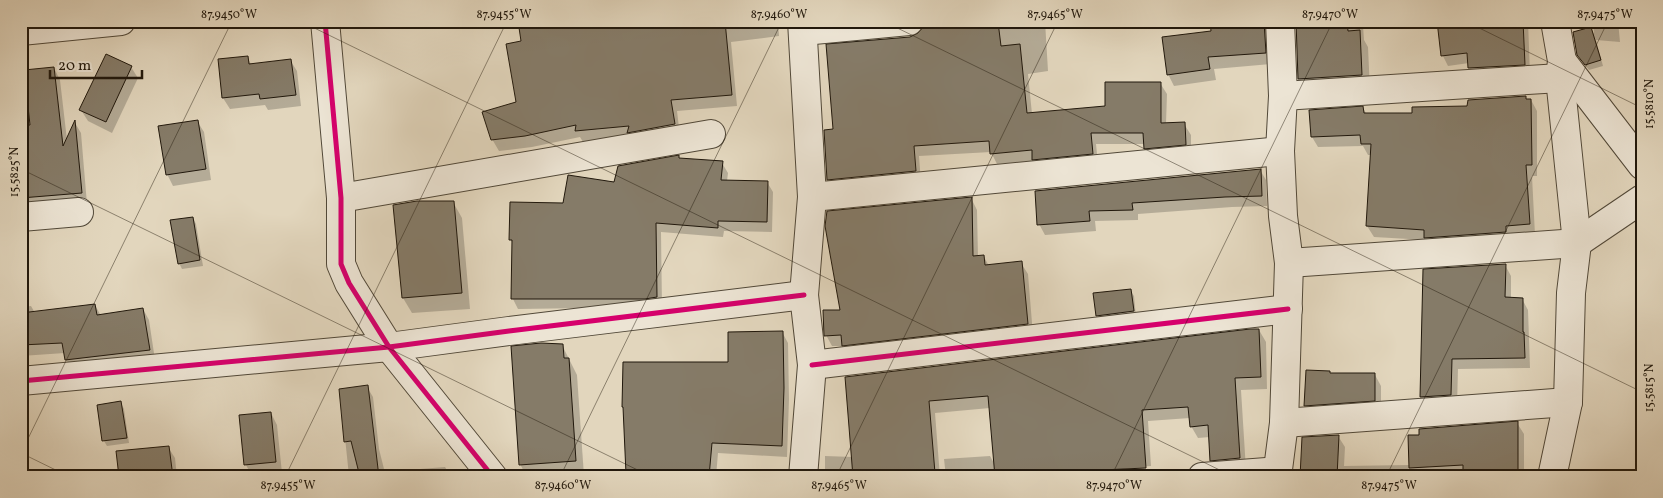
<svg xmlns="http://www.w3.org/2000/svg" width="1663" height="498" font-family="Vollkorn,serif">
<rect width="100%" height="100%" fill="#e2d6bd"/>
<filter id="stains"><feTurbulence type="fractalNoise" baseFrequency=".004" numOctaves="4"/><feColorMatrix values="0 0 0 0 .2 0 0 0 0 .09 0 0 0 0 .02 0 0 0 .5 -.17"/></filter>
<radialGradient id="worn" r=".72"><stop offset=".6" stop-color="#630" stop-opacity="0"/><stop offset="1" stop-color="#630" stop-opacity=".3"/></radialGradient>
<g fill="#0003">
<path d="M519,21H778L779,36L731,42L737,106L677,111L680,136L583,142L580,137L532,147L499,151L492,139L517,103L523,42Z"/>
<path d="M929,21H1045L1048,71L1028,74L1032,114L1107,107L1160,83L1167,94L1166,124H1184L1191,135V155L1152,159L1146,148L1145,144H1096L1098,164L1040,170L1035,161L997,164L991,152L919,156L921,182L834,190L828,180L835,130L924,27H929Z"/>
<path d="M1211,21H1271V64L1214,69L1216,80L1174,86L1168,74L1212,32Z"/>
<path d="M1297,21H1360L1363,26L1364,40L1368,47L1370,91L1308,95L1299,79Z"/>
<path d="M1438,21H1528L1530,74L1475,78L1469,68V63L1448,66L1443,56Z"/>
<path d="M1593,21H1618L1620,42L1596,40L1603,66L1589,70L1582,61L1591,28L1594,34Z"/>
<path d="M247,57L251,64L290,60L297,71L301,106L268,110L265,105L230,109L223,98L219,60Z"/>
<path d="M131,67L138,78L112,133L88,121L81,110Z"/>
<path d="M54,68L60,80L67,140L75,123L81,133L87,204L21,210V72Z"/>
<path d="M1525,97L1527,100H1531L1537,111V176H1532L1535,235L1426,240L1374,237L1367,226L1371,155H1368L1363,146L1318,147L1312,137L1363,108L1367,115L1414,114Z"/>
<path d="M197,121L204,132L211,180L173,186L167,174Z"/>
<path d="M680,160L722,163L728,173L727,181L767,182L773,192L772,232L724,231L723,237L661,232L662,307L518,309L513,299V244L510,239L564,204Z"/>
<path d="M1260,170L1266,180L1267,206L1232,207L1138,214V220L1095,221L1096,231L1045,235L1039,224L1036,192Z"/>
<path d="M971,198L977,210L978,257H984L989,266L1021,263L1028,274L1033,335L850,357L844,346H832L826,335L842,311Z"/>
<path d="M453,202L462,218L470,309L412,313L403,298Z"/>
<path d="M193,218L196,224L203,266L182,269L179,263Z"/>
<path d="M1505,265L1511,276V299H1522L1528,310L1530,368L1458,369L1457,406L1427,408L1421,397L1424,271Z"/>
<path d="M1130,290L1134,296L1136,317L1101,321L1097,315Z"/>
<path d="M95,305L101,316L143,309L149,320L155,360L72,370L66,359L65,353L21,356V307L31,306L35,313Z"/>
<path d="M1259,330L1266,342L1267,389L1241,390L1246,470L1218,472L1212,460L1210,437L1198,438L1191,426L1190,418L1148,421L1151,466L995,477H946L944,459L990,456L995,465L990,408L935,413L940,477H825V456L853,457L846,378Z"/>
<path d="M782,332L788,343L789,399L787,457L718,453L716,477H629L627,474L729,363Z"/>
<path d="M562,345L577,375L584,476L527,477L520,464Z"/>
<path d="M1331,375H1375L1381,386V412L1311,417L1305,406Z"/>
<path d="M367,387L373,397L379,449L385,473L391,472L393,477H340L349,476L340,390Z"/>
<path d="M121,403L124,409L129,443L107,446L104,441Z"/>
<path d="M271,413L277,425L282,473L252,476L246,465Z"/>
<path d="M1517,423L1524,434V477H1301L1338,436L1345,447L1344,466L1410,465Z"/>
<path d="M168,447L175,458L177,477H120Z"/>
<path d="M445,467L451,477H395V471Z"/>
<path d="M1151,469V477H1025Z"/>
</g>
<g fill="#857b68" stroke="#21180c">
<path d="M518,21H725L732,95L671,100L675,124L627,133L629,126L575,131L576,125L525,136L491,140L482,112L516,102L506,44L521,41Z"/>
<path d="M1210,21H1264L1266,53L1208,57L1210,69L1167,75L1162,37L1211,31Z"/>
<path d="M1296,21H1347L1348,31L1360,30L1362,75L1298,79Z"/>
<path d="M1437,21H1523L1525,65L1468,68L1467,53L1441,56Z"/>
<path d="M998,22L1001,46L1020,44L1027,113L1105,106V82H1161V123L1185,122L1186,145L1144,149L1143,133H1091L1093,154L1032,160V150L990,154L989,141L914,146L916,171L827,180L824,130L833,129L826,44L910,37L918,33L924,26L928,25L929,28Z"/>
<path d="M1591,27L1601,60L1585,65L1577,55L1573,32Z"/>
<path d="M106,54L132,66L106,122L79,110Z"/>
<path d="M248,56L249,64L291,59L296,95L260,99L259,94L222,98L218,59Z"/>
<path d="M54,67L63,146L75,120L82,193L21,198V133L26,132V125H30L24,70Z"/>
<path d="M1526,96V99H1531L1532,165H1526L1530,224L1506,226V232L1424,238V230L1366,226L1371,144H1361L1360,135L1311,137L1309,110L1363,106L1364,113H1412V107L1467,106L1468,100Z"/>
<path d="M198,120L206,169L166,175L158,126Z"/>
<path d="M679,155V158L723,161L721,180L768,181L767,222L718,221V228L656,223L657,297L645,299H511L512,240H509L510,202L563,203L568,175L614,182L618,166Z"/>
<path d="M1261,169L1262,196L1225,197L1132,203L1133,210L1089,211L1090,221L1037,225L1035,191Z"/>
<path d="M972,197L973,256L984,255L985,265L1022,261L1028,324L842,346L841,335L824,336L823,310H840L825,226L827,211Z"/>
<path d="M417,201H454L462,293L402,298L393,205Z"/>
<path d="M193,217L200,260L178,264L170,220Z"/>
<path d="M1506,264L1505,297L1523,298V332H1524L1525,358L1452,359L1451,395L1420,397L1423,269Z"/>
<path d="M1131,289L1134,311L1096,316L1093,293Z"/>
<path d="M95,304L97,315L143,308L150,350L65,360L62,343L21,345V313Z"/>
<path d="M1250,329H1259L1261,377L1235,378L1240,458L1210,461L1208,425L1190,427L1188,407L1142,410L1146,468L1101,470L1102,477H995L988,396L929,401L935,473L886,477H853L845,377Z"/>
<path d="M783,331L784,388L782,446L712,443L709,477H681L682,472L626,474L623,407H622L623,362H728V332Z"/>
<path d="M541,343L563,344L564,358H569L576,461L519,465L511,346Z"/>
<path d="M1306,370L1330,371V373H1375V401L1304,406Z"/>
<path d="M368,385L379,477H360L351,441L344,442L339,389Z"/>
<path d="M121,401L127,438L102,441L97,405Z"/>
<path d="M271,412L276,462L244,465L239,415Z"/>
<path d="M1518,421V475H1463V465L1409,468L1408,435H1419V429Z"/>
<path d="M1339,435L1337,477H1300L1302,437Z"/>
<path d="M169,446L173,477H119L116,451Z"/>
</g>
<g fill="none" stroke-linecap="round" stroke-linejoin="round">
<defs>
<g id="minor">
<path d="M325,21L341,198V264L349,283L389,347L493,477"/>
<path d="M802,21L812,197L804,295L812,365L803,477"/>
<path d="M21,31L121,21"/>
<path d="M803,31L909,21"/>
<path d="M1562,61L1642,165"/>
<path d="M1283,96L1560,78"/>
<path d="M812,197L1280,151"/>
<path d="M341,198L711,134"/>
<path d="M21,217L79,212"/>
<path d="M1289,263L1577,243L1642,199"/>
<path d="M812,365L1288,309"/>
<path d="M21,381L389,347L509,331L804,295"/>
<path d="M1284,423L1568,402"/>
<path d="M1202,477L1278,471"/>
<path d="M1277,477L1284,423L1289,263L1283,216L1280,151L1283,96L1280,21"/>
<path d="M1552,477L1568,402L1571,293L1577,243L1560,78L1562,61L1555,21"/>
</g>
</defs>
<use href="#minor" stroke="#514838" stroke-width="30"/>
<use href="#minor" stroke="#ece4d4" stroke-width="28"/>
<defs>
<g id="cycleway">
<path d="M325,21L341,198V264L349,283L389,347L493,477"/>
<path d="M812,365L1288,309"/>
<path d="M21,381L389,347L509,331L804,295"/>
</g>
</defs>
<use href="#cycleway" stroke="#ece4d4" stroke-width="8"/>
<use href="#cycleway" stroke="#d6006c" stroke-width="5"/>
</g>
<path fill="none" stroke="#21180c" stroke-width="1" stroke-opacity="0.45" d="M300,21L1234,477M883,21L1642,392M1465,21L1642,108M21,169L652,477M21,453L232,21M21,453L70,477M285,477L507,21M560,477L782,21M836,477L1058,21M1111,477L1333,21M1386,477L1608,21"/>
<rect width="1663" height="498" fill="none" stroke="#e2d6bd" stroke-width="55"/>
<path d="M50 70v8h92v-8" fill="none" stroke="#21180c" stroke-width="2.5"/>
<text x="58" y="70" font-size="15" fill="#21180c" stroke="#ece4d4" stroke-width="4" paint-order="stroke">20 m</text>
<rect x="28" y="28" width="1608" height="442" fill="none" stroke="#21180c" stroke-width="2"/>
<g font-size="12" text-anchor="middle" fill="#21180c">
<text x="229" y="18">87.9450°W</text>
<text x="504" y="18">87.9455°W</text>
<text x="779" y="18">87.9460°W</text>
<text x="1055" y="18">87.9465°W</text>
<text x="1330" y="18">87.9470°W</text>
<text x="1605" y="18">87.9475°W</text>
<text transform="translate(1649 104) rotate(-90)" y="4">15.5810°N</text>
<text transform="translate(14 172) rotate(-90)" y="4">15.5825°N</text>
<text transform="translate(1649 388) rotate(-90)" y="4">15.5815°N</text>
<text x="288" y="489">87.9455°W</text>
<text x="563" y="489">87.9460°W</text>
<text x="839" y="489">87.9465°W</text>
<text x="1114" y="489">87.9470°W</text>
<text x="1389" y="489">87.9475°W</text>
</g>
<rect width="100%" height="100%" filter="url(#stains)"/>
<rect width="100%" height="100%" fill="url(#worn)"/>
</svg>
